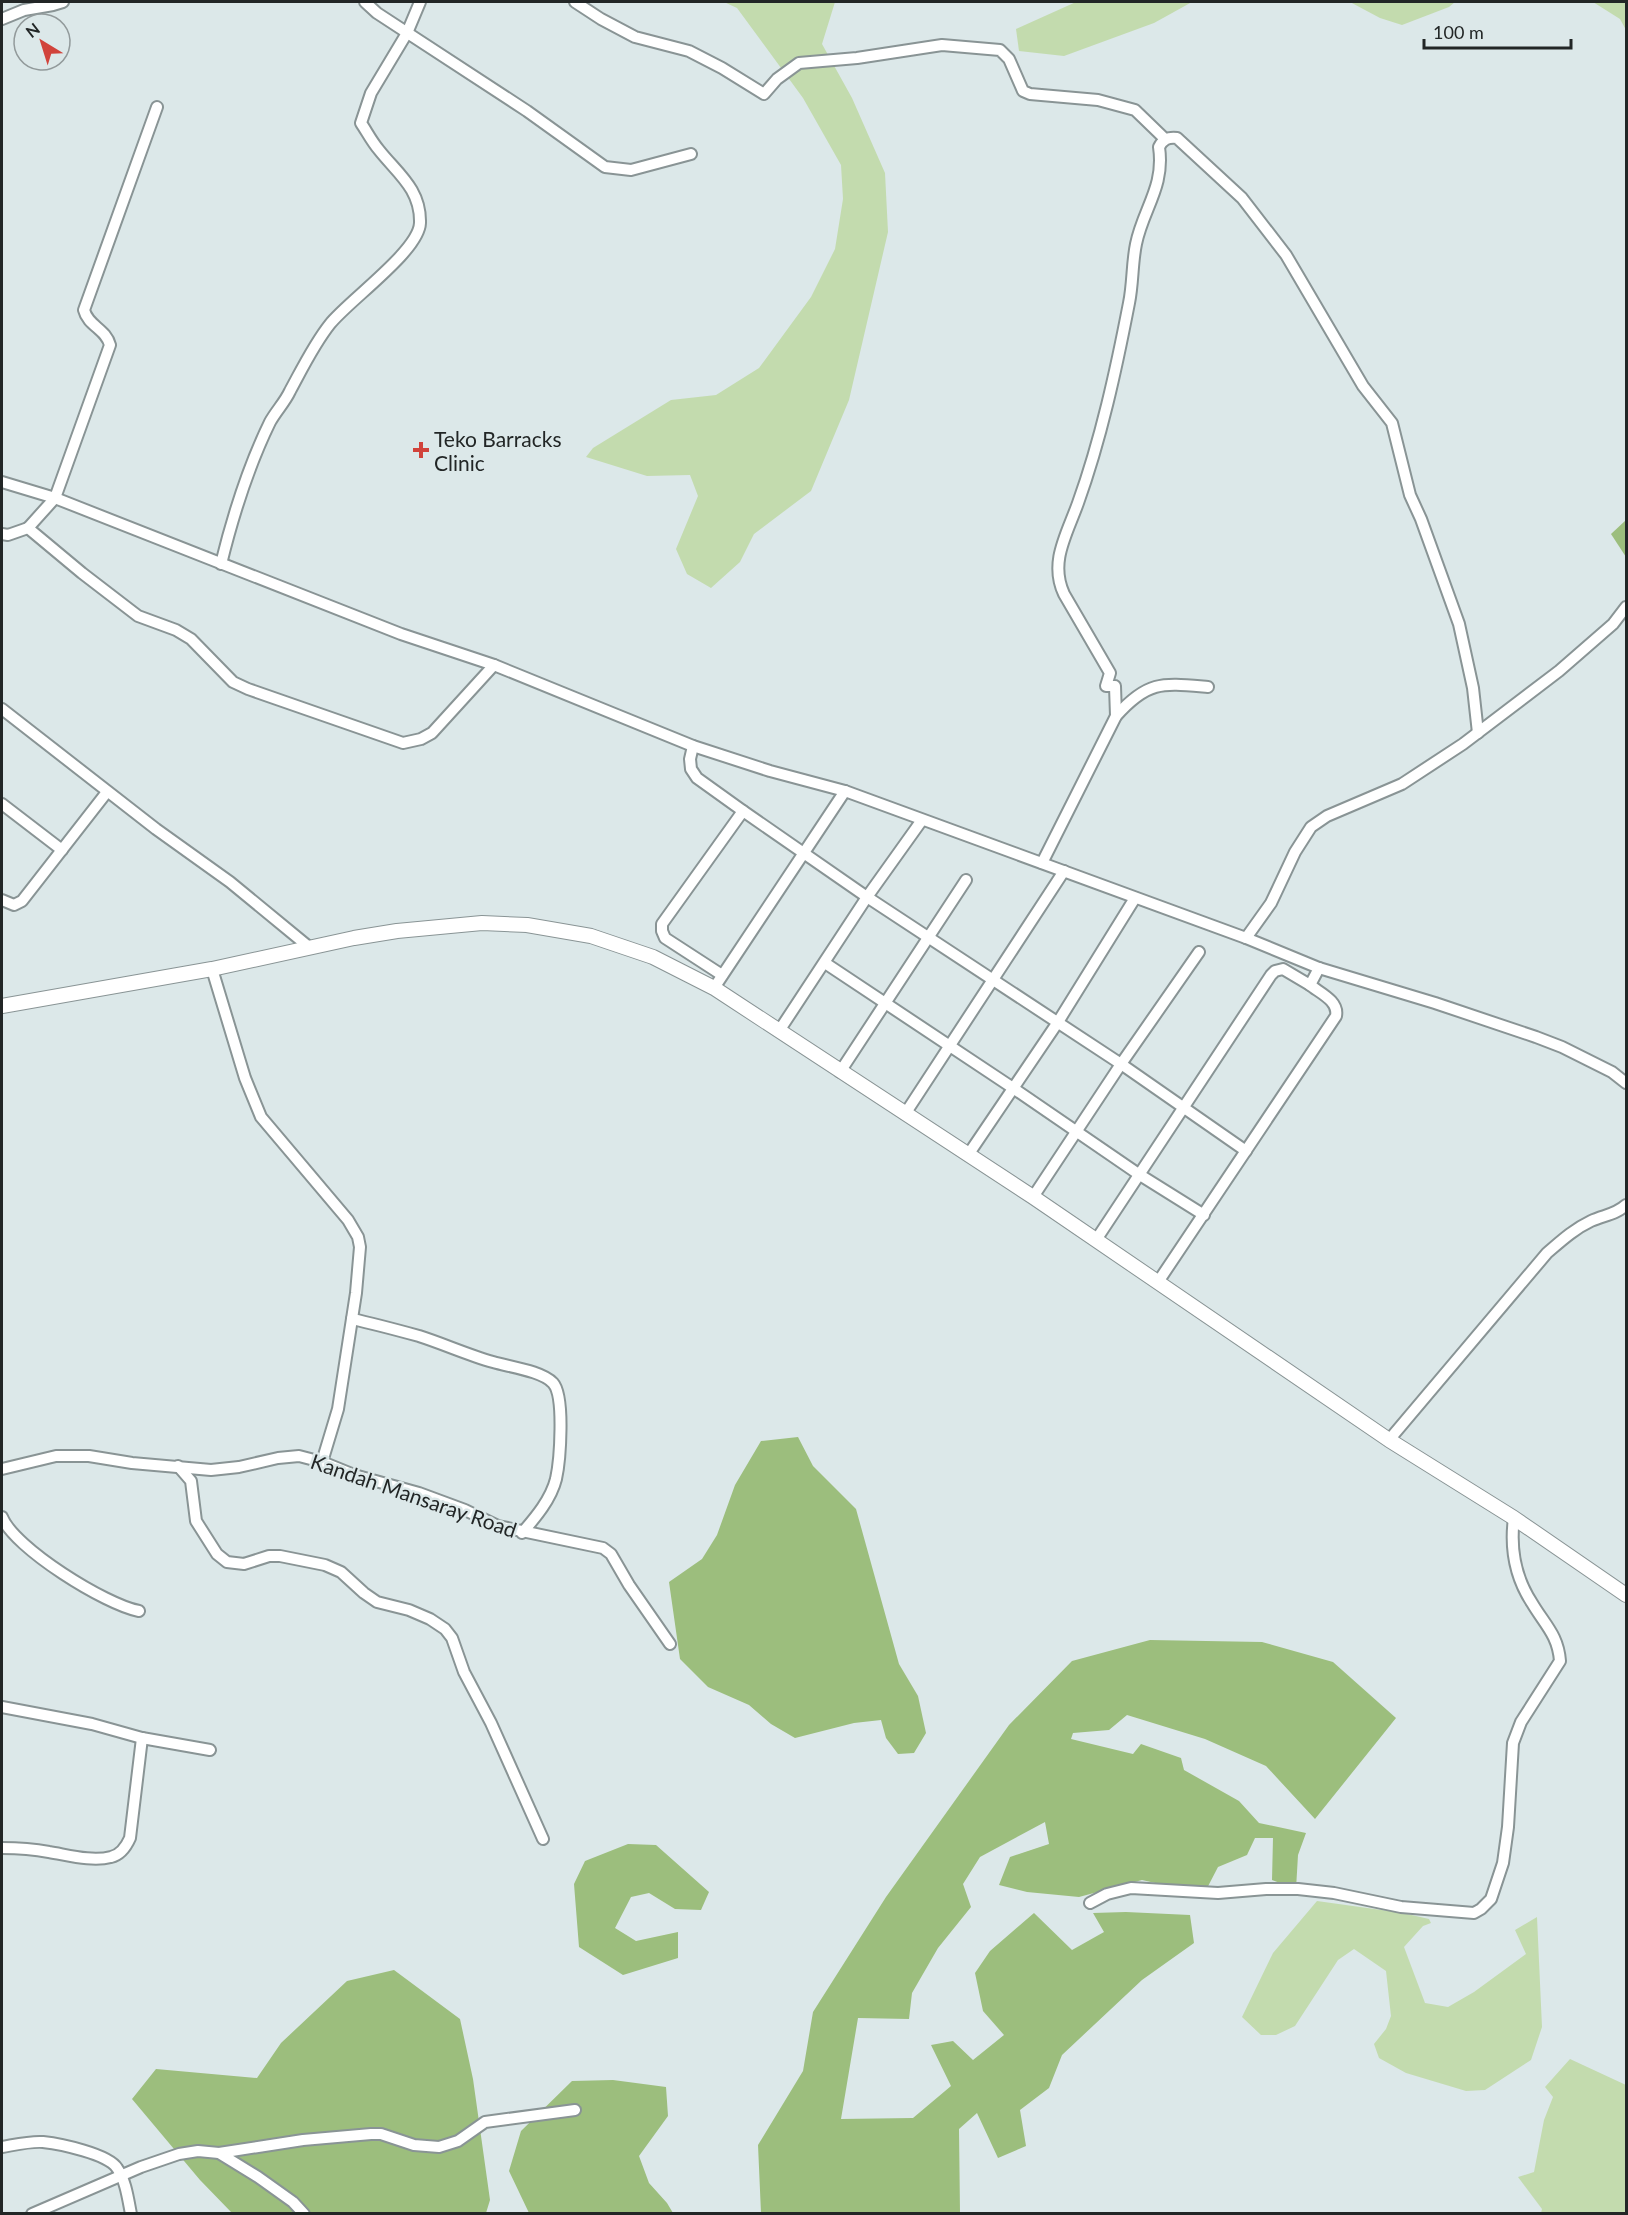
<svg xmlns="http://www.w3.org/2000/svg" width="1628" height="2215" font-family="Lato,sans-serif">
<rect width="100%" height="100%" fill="#dce8e9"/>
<g fill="#c3dbae">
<path d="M724,2H835L822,44L852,98L885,173L888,232L849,400L811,491L754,534L740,562L711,588L687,574L676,549L698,496L690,475L647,476L586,457L593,448L671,400L716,395L759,368L811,297L835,249L843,199L841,165L803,98L737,8Z"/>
<path d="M1076,2H1192L1154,23L1064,56L1019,51L1016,29Z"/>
<path d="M1350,2H1455L1449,7L1402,25L1380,18Z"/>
<path d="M1593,2H1626V30L1620,19Z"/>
<path d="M1317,1901L1403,1913L1429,1919L1431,1923L1423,1926L1404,1947L1425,2003L1448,2007L1474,1992L1526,1954L1515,1930L1537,1917L1542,2027L1531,2060L1485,2090L1466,2091L1406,2073L1379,2058L1374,2044L1386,2029L1391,2016L1386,1971L1354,1949L1338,1960L1295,2026L1276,2035H1261L1242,2017L1273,1953Z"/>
<path d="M1570,2059L1626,2085V2213H1541L1542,2209L1518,2177L1534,2172L1544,2120L1553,2097L1545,2087Z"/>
</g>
<g fill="#9cbe7d">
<path d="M1626,520V557L1611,534Z"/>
<path d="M798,1437L813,1466L856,1509L899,1664L918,1696L926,1733L914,1753L898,1754L886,1738L881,1720L854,1723L795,1738L771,1724L749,1705L708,1687L680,1659L669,1582L702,1559L717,1535L735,1485L761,1441Z"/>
<path d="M1150,1640L1262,1642L1333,1662L1396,1718L1315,1819L1266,1766L1205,1739L1127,1715L1109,1730L1073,1733L1071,1739L1133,1754L1141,1744L1181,1758L1184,1770L1239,1801L1259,1823L1306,1833L1298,1855L1296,1889L1272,1880L1273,1838H1255L1247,1855L1218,1867L1204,1894L1142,1880L1079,1897L1027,1892L999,1885L1010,1857L1049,1844L1045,1822L980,1857L963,1884L971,1907L938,1948L912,1993L909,2019L858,2018L841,2119L913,2118L951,2086L931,2045L953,2041L973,2060L1004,2035L983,2011L975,1973L990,1951L1034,1913L1072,1950L1104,1932L1093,1913L1126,1912L1190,1915L1194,1943L1142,1980L1062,2055L1049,2088L1020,2110L1026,2146L998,2158L977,2113L959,2129L960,2213H761L758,2145L803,2071L813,2012L886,1897L1009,1725L1072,1661Z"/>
<path d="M628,1844L656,1845L709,1892L701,1910L675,1909L649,1893L631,1897L615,1928L636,1941L678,1932V1958L623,1975L579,1947L574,1884L585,1861Z"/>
<path d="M394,1970L460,2019L473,2079L490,2200L486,2213H232L200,2180L132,2099L156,2069L257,2078L281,2043L347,1981Z"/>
<path d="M613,2080L666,2087L668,2116L639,2156L649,2183L667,2203L673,2213H529L509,2171L521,2131L572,2081Z"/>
</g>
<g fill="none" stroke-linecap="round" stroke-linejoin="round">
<defs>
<g id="minor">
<path d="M365,2L377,13L527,111L605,167L631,170L691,154"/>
<path d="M575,2L601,19L635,37L689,51L722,68L764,94L777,79L799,63L857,58L942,45L1000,50L1009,59L1023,91L1030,94L1098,100L1135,110L1165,139"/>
<path d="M2,19L24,10L53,5L63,2"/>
<path d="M2,482L55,498L401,634L494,665L693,746L770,771L845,791L1246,938L1319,968L1435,1003L1536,1037L1562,1047L1612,1072L1626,1083"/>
<path d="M28,528L55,498L110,345C106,329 88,326 84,310L157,107"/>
<path d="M2,534L8,535L28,528L82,573L138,616L176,630L191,639L233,682L248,689L403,743L421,739L432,733L494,665"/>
<path d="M221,564C233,515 248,467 270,422C276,411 285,402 290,391C302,369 314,344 330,324C348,301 419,251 420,223C421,189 397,173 379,150C372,142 367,132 361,123L371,93L407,33L420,2"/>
<path d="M2,709L156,829L230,882L309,947"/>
<path d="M1116,716L1115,686H1106L1110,673L1064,594C1049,562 1067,534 1078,503C1101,439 1116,370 1129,303C1133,284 1132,263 1136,244C1143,209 1165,187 1159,147C1163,139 1168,137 1177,138L1242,198L1286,255L1363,386L1392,423L1410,495L1421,519L1459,624L1473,688L1478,733"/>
<path d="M693,746L690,759L691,769L697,778L743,811L867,897L1121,1064L1246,1151"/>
<path d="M2,804L62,850"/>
<path d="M1042,863L1116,716C1148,680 1163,683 1208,687"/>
<path d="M2,900L14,905L22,901L107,792"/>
<path d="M1246,938L1271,903L1295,852L1311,827L1327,816L1402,784L1463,744L1559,671L1613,624L1626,607"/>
<path d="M825,963L1013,1088L1140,1175L1204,1215"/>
<path d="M212,969L245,1078L261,1117L348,1220L358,1237L360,1247L356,1293L338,1409L322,1462"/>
<path d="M722,975L665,938L662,931V924L743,811"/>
<path d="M714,988L845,791"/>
<path d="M779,1031L867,897L922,820"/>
<path d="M840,1072L966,880"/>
<path d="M905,1114L1064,871"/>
<path d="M968,1155L1058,1022L1135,898"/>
<path d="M1033,1197L1121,1064L1199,952"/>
<path d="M1096,1240L1271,975L1275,971L1283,969L1310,985"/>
<path d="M1158,1282L1336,1016C1339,1001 1320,993 1310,985L1319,968"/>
<path d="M352,1319C375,1324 397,1330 419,1336C444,1344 468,1355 493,1362C510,1367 542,1371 553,1383C565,1396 560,1461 556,1479C551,1499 536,1517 522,1533"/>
<path d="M1389,1440L1547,1253C1561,1241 1574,1229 1591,1221C1604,1215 1615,1215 1626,1205"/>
<path d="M178,1466L191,1481L196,1521L217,1554L227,1562L244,1564L269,1556H280L325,1565L341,1572L364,1593L377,1602L409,1610L430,1619L445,1629L452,1638L464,1672L491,1723L543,1839"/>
<path d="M2,1469L56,1456H89L132,1463L211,1470L239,1467L278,1458L299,1456L322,1462L354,1475L419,1493L465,1510L498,1526L603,1548L611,1554L629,1585L670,1644"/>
<path d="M2,1517C14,1548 106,1605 139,1611"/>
<path d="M2,1707L92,1724L142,1738L210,1750"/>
<path d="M2,1848C17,1848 33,1849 49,1852C68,1855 92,1862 111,1857C120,1855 126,1847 130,1838L142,1738"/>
<path d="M1090,1903L1107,1894L1131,1888L1218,1893L1266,1889H1298L1334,1893L1401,1907L1474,1913L1481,1909L1491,1899L1503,1863L1508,1827L1513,1743L1521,1722L1560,1661C1558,1635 1545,1625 1532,1603C1515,1577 1510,1548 1514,1518"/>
<path d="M2,2147C14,2145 30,2141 43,2142C61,2144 108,2154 117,2168C126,2181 128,2199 131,2214"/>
<path d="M219,2153L303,2140L371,2134H381L414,2145L439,2147L458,2141L485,2122L575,2110"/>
<path d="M32,2214L141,2167L179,2154L198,2151L219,2153L258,2177L293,2202L304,2214"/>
</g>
<path id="secondary" d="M2,1006L212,969L354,938L397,931L482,923L527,925L591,936L653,957L714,988L1033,1197L1389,1440L1514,1518L1626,1595"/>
</defs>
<use href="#minor" stroke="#899495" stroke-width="14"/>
<use href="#secondary" stroke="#899495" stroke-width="16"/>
<use href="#minor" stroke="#fff" stroke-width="10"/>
<use href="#secondary" stroke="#fff" stroke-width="14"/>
</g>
<path fill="#d1433b" stroke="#dce8e9" stroke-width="2" d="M418 441h6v6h6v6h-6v6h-6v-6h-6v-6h6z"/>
<g text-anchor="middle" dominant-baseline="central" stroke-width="5" stroke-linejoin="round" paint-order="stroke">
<g font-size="21" fill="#222626" stroke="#dce8e9" text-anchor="start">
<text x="434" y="438">Teko Barracks<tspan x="434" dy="24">Clinic</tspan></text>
</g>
<g font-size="21" fill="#222626" stroke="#dce8e9">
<text transform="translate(414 1495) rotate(19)">Kandah Mansaray Road</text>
</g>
</g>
<rect width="1628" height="2215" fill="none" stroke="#222626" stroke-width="6"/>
<g transform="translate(42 42) rotate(322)"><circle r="28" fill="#dce8e9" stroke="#929a9b" stroke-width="1.5"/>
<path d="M0-4.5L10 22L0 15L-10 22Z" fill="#d1433b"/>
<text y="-9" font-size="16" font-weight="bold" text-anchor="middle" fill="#222626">N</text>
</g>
<path d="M1424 39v9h147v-9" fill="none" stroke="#222626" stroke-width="3"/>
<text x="1433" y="39" font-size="18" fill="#222626" stroke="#dce8e9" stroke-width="4.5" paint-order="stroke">100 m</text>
</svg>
